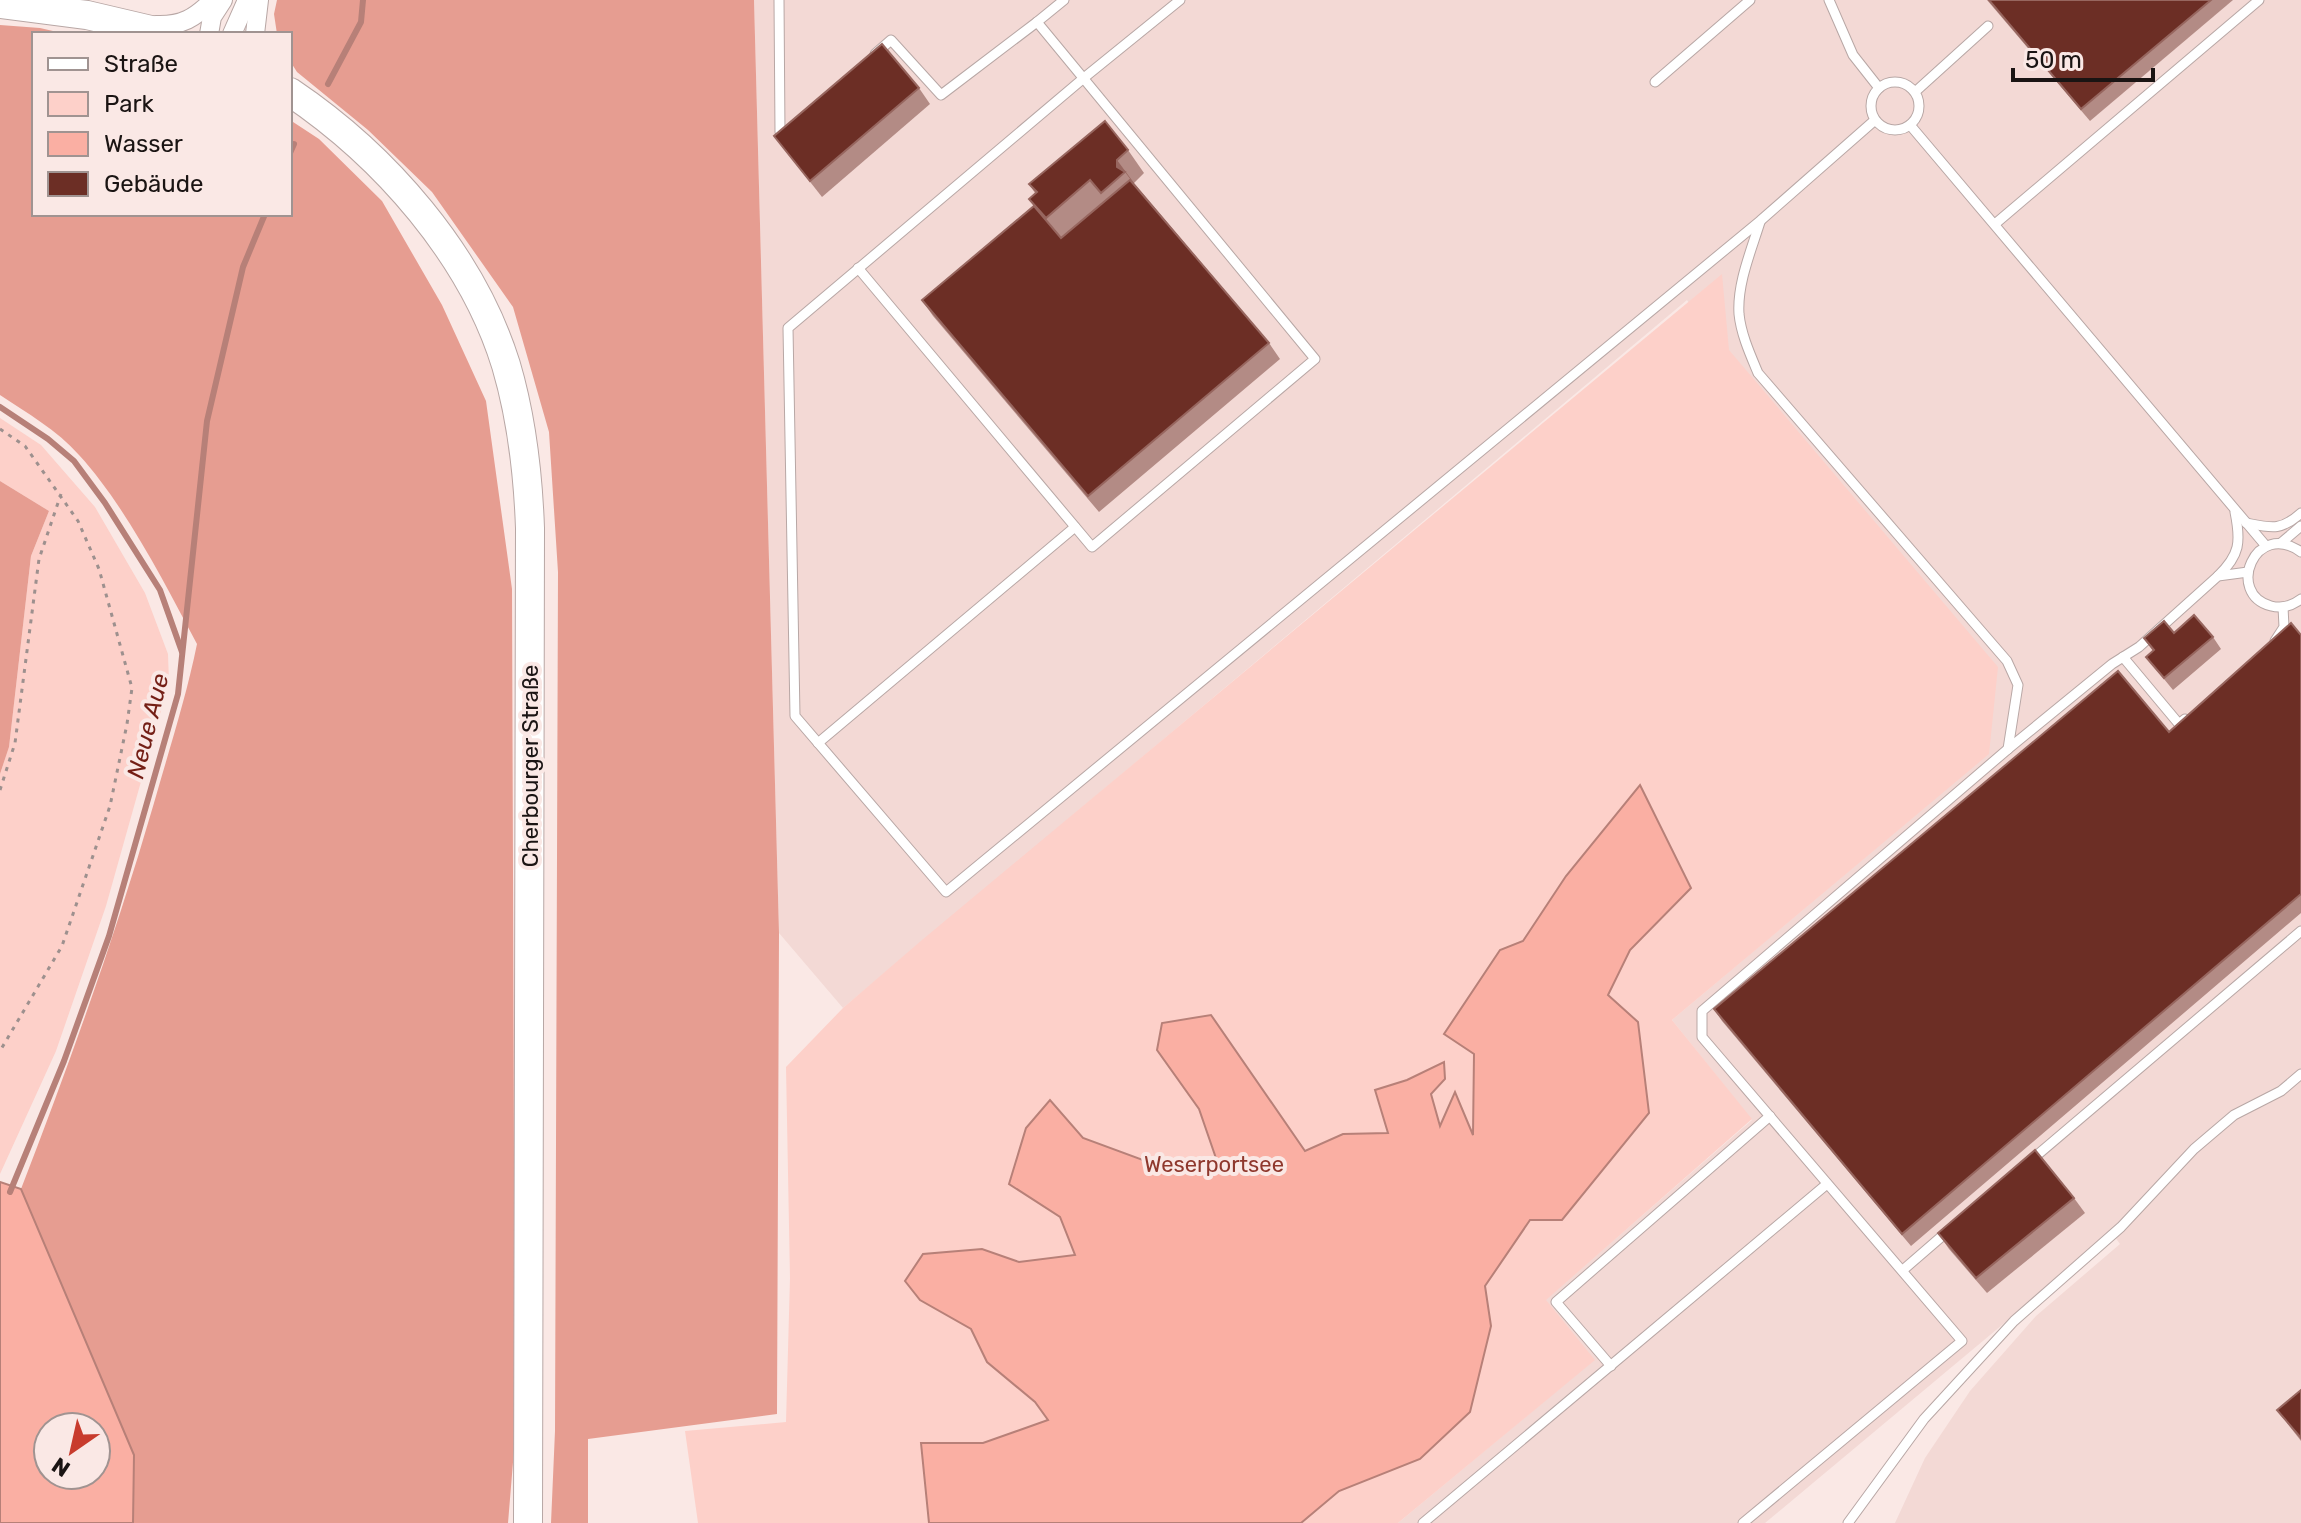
<svg xmlns="http://www.w3.org/2000/svg" width="2301" height="1523" font-family="Rubik,sans-serif">
<rect width="100%" height="100%" fill="#fae8e5"/>
<path fill="#f3d9d5" d="M754,0H2301V1523H1895L1925,1458L1970,1391L2036,1316L2120,1244L2112,1233L1765,1523H1398L1594,1360L1545,1300L1752,1120L1672,1020L1989,753L1687,300L843,1008L779,933Z"/>
<g fill="#fdd0c9">
<path d="M1722,274L1729,350L1998,667L1989,754L1672,1020L1752,1119L1546,1300L1595,1360L1398,1523H698L685,1431L786,1422L790,1278L786,1067L843,1008L922,940Z"/>
<path d="M0,418L41,445L95,507L145,593L168,654L169,682L106,906L56,1051L0,1174V774L9,747L31,556L49,511L0,481Z"/>
</g>
<g fill="#e69d91">
<path d="M277,0H754L779,933L777,1414L588,1439V1523H551L555,1431L558,572L549,432L513,307L432,192L368,130L297,72L290,61V34H277L274,14Z"/>
<path d="M0,25L40,28L66,34H34V214H290V120L319,139L382,201L442,305L486,401L512,589L515,1438L508,1523H133L134,1455L21,1189C70,1062 116,934 154,803C169,750 186,698 197,644C165,584 125,505 79,455C57,430 27,413 0,395Z"/>
<path d="M0,481L49,511L31,556L9,747L0,774Z"/>
</g>
<g fill="#faafa3" stroke="#b78078" stroke-width="2" fill-rule="evenodd">
<path d="M1640,785L1691,888L1630,950L1608,995L1638,1022L1649,1113L1562,1220H1530L1485,1286L1491,1326L1470,1412L1420,1459L1339,1491L1301,1523H929L921,1443H983L1048,1420L1035,1402L987,1362L971,1329L920,1300L905,1281L923,1254L982,1249L1019,1262L1075,1255L1060,1217L1009,1184L1026,1128L1050,1100L1083,1138L1178,1173L1219,1167L1199,1109L1157,1050L1162,1023L1211,1015L1305,1151L1343,1134L1388,1133L1375,1090L1407,1080L1444,1062L1445,1079L1431,1094L1440,1126L1455,1092L1473,1135L1474,1054L1444,1034L1500,950L1523,941L1566,876Z"/>
<path d="M0,1182L21,1189L134,1455L133,1523H0ZM48,1427H96V1475H48Z"/>
</g>
<g fill="none" stroke-linecap="round" stroke-linejoin="round">
<g stroke="#b78078" stroke-width="6">
<path d="M328,84L361,22L363,0"/>
<path d="M290,153L294,144"/>
<path d="M0,407L48,439L74,461L105,503L160,590L182,652"/>
<path d="M10,1192L64,1061L109,936L178,694L207,421L243,267L265,214"/>
</g>
<defs>
<g id="lane">
<path d="M779,0L780,132"/>
<path d="M1180,0L1085,77L788,328L795,716L946,892L1760,221L1875,120"/>
<path d="M1829,0L1853,55L1879,88"/>
<path d="M1037,22L1064,0"/>
<circle cx="1895" cy="106" r="24"/>
<path d="M1655,82L1750,0"/>
<path d="M1915,92L1988,26"/>
<path d="M1910,125L2266,546"/>
<path d="M1760,222C1751,251 1737,284 1739,314C1741,334 1750,354 1758,373L2007,661L2018,685L2008,749"/>
<path d="M1995,224L2259,0"/>
<path d="M858,268L1092,547L1315,359L1037,22L941,95L891,40L875,54"/>
<path d="M2246,523C2272,528 2281,531 2301,513"/>
<path d="M2281,543L2301,526"/>
<path d="M2301,552C2255,519 2225,594 2271,606C2283,609 2292,606 2301,599"/>
<path d="M2218,576C2240,555 2241,542 2235,512"/>
<path d="M2275,641L2284,627L2283,607"/>
<path d="M2123,657L2179,724L2185,719"/>
<path d="M818,743L1075,527"/>
<path d="M2029,1162L2301,931"/>
<path d="M1903,1270L1948,1231"/>
<path d="M1611,1366L1556,1302L1770,1116"/>
<path d="M1423,1523L1827,1184"/>
<path d="M1743,1523L1962,1341L1702,1037V1011L2008,749L2112,664L2139,647L2218,576L2248,572"/>
<path d="M1848,1523L1924,1419L2014,1321L2121,1227L2194,1149L2234,1115L2281,1091L2301,1074"/>
</g>
<g id="street">
<path d="M156,25C182,26 195,18 213,0"/>
<path d="M209,34L212,17L223,0"/>
<path d="M232,34L247,0"/>
<path d="M255,34L259,0"/>
</g>
<g id="primary">
<path d="M0,4L87,15L168,34"/>
<path d="M290,92C385,156 472,255 506,365C522,419 528,473 530,528L528,1523"/>
</g>
</defs>
<use href="#lane" stroke="#b8a7a5" stroke-width="11"/>
<use href="#street" stroke="#b8a7a5" stroke-width="20"/>
<use href="#primary" stroke="#b8a7a5" stroke-width="30"/>
<g stroke="#9d908e" stroke-width="3" stroke-dasharray="4 6" stroke-linecap="butt">
<path d="M0,429L25,446L78,521L99,569L132,688L127,724L110,806L62,946L0,1051"/>
<path d="M0,790L15,743L39,559L61,494"/>
</g>
<use href="#lane" stroke="#fff" stroke-width="9"/>
<use href="#street" stroke="#fff" stroke-width="18"/>
<use href="#primary" stroke="#fff" stroke-width="28"/>
</g>
<g fill="#b38b85">
<path d="M1987,0H2233L2090,121Z"/>
<path d="M919,88L930,104L822,197L774,136Z"/>
<path d="M1128,150L1144,173L1134,183L1269,343L1280,359L1099,512L933,316L922,300L1034,206L1029,199L1035,193L1029,184Z"/>
<path d="M2174,633L2213,637L2221,649L2173,690L2146,657L2153,651L2144,638Z"/>
<path d="M2301,635V913L1911,1246L1722,1021L1714,1009L2169,732Z"/>
<path d="M2074,1198L2085,1213L1987,1293L1949,1249L1938,1233Z"/>
<path d="M2301,1390V1441L2277,1410Z"/>
</g>
<path fill="#97665f" d="M1117,160L1134,183V184L1125,172L1117,167Z"/>
<g fill="#6c2e25" stroke="#97665f" stroke-width="2">
<path d="M1989,0H2211L2081,109Z"/>
<path d="M882,44L919,88L810,181L774,136Z"/>
<path d="M1105,121L1128,150L1117,160V167L1125,172L1101,193L1090,180L1046,218L1029,199L1037,192L1029,184Z"/>
<path d="M1130,180L1269,343L1088,496L922,300L1034,206L1061,238Z"/>
<path d="M2194,615L2213,637L2164,678L2146,657L2154,650L2144,638L2164,621L2174,633Z"/>
<path d="M2291,623L2301,635V894L1902,1234L1714,1009L2118,671L2169,732Z"/>
<path d="M2035,1150L2074,1198L1976,1278L1938,1233Z"/>
<path d="M2301,1390V1438L2277,1410Z"/>
</g>
<g text-anchor="middle" dominant-baseline="central" stroke-width="8" stroke-linejoin="round" paint-order="stroke">
<g font-size="22" fill="#1a1413" stroke="#fae8e5">
<text transform="translate(530 766) rotate(-90)">Cherbourger Straße</text>
</g>
<g font-size="22" fill="#8f382d" stroke="#fae8e5">
<text x="1214" y="1164">Weserportsee</text>
</g>
<g font-size="24" font-style="italic" fill="#741f16" stroke="#fae8e5">
<text transform="translate(148 726) rotate(-76)">Neue Aue</text>
</g>
</g>
<rect x="32" y="32" width="260" height="184" fill="#fae8e5" stroke="#a09391" stroke-width="2"/>
<rect x="48" y="58" width="40" height="12" fill="#ffffff" stroke="#a09391" stroke-width="2"/>
<text x="104" y="72" font-size="24" fill="#1a1413">Straße</text>
<rect x="48" y="92" width="40" height="24" fill="#fdd0c9" stroke="#a09391" stroke-width="2"/>
<text x="104" y="112" font-size="24" fill="#1a1413">Park</text>
<rect x="48" y="132" width="40" height="24" fill="#faafa3" stroke="#a09391" stroke-width="2"/>
<text x="104" y="152" font-size="24" fill="#1a1413">Wasser</text>
<rect x="48" y="172" width="40" height="24" fill="#6c2e25" stroke="#a09391" stroke-width="2"/>
<text x="104" y="192" font-size="24" fill="#1a1413">Gebäude</text>
<g transform="translate(72 1451) rotate(214)"><circle r="38" fill="#fae8e5" stroke="#a09391" stroke-width="2"/>
<path d="M0-6L14 30L0 20L-14 30Z" fill="#c83b2d"/>
<text y="-12" font-size="22" font-weight="bold" text-anchor="middle" fill="#1a1413">N</text>
</g>
<path d="M2013 68v12h140v-12" fill="none" stroke="#1a1413" stroke-width="4"/>
<text x="2025" y="68" font-size="24" fill="#1a1413" stroke="#fae8e5" stroke-width="6" paint-order="stroke">50 m</text>
</svg>
